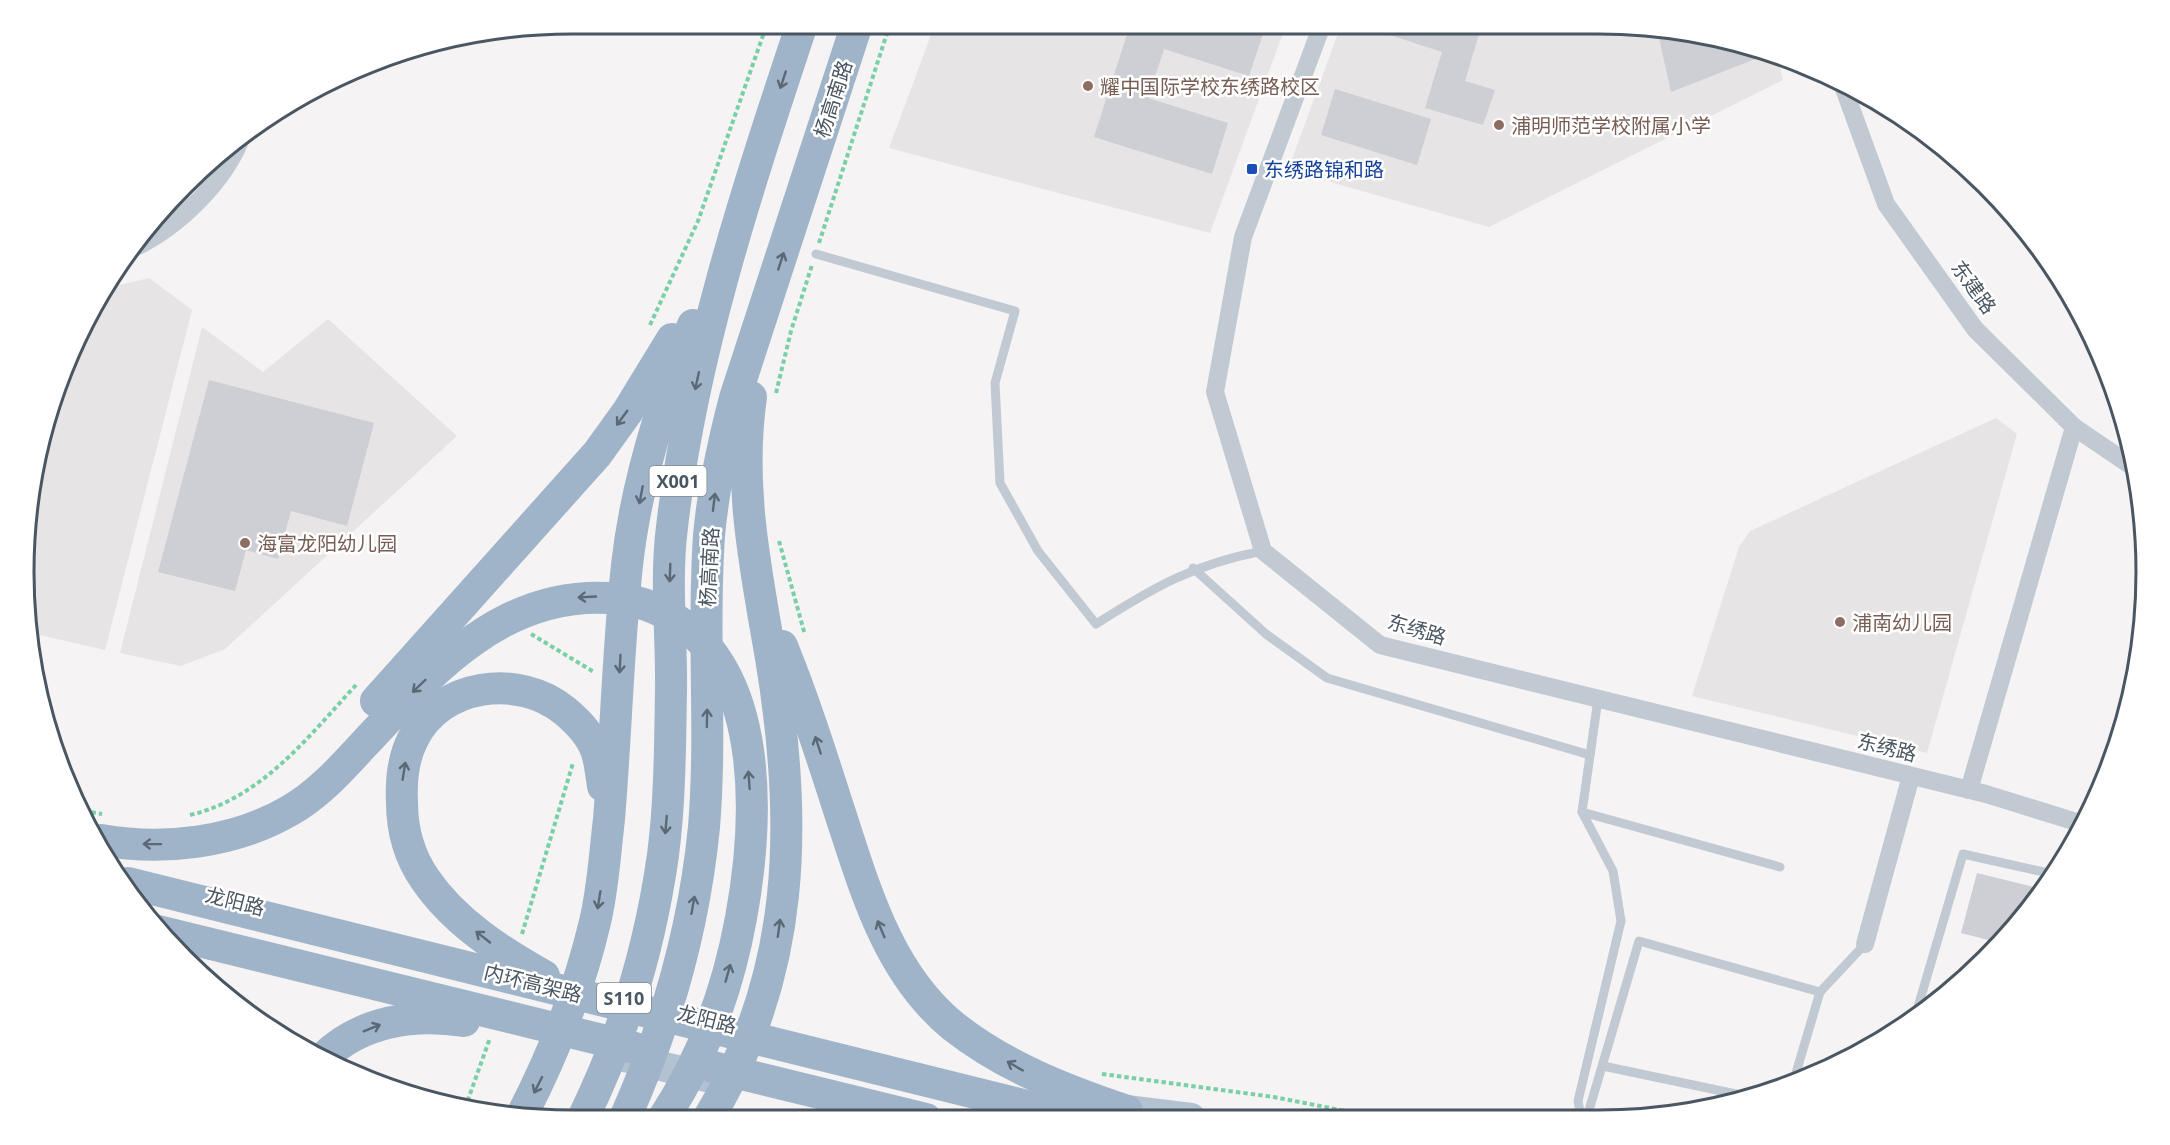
<svg xmlns="http://www.w3.org/2000/svg" width="2170" height="1145" font-family="'Open Sans','Noto Sans SC',sans-serif">
<rect width="100%" height="100%" fill="#f5f3f3"/>
<g fill="#e6e4e5">
<path d="M935,24L1286,25L1210,233L889,148Z"/>
<path d="M1341,25H1633L1740,43L1778,58L1783,80L1489,227L1288,170Z"/>
<path d="M149,278L192,310L105,650L31,633L25,609L43,431L107,288Z"/>
<path d="M328,319L457,436L225,649L181,666L120,653L202,327L263,372Z"/>
<path d="M1996,418L2017,434L1927,753L1692,696L1739,547L1750,531Z"/>
</g>
<g fill="#cdcfd5">
<path d="M1130,25H1256L1265,28L1249,76L1164,49L1148,98L1228,123L1212,174L1094,137Z"/>
<path d="M1369,25H1460L1480,31L1465,81L1495,90L1483,125L1425,108L1442,52L1369,28Z"/>
<path d="M1657,29L1740,43L1768,54L1671,92Z"/>
<path d="M1335,89L1431,119L1417,165L1321,135Z"/>
<path d="M209,380L374,423L347,526L291,511L278,559L246,550L235,591L158,572Z"/>
<path d="M1977,873L2042,889L2010,934L2000,943L1961,933Z"/>
</g>
<g fill="none" stroke-linecap="round" stroke-linejoin="round">
<g stroke="#7ad0a6" stroke-width="4" stroke-dasharray="4.5 3" stroke-linecap="butt">
<path d="M819,243L890,24"/>
<path d="M650,325L698,221L767,24"/>
<path d="M776,393L791,331L812,265"/>
<path d="M779,541L805,635"/>
<path d="M531,634L594,672"/>
<path d="M84,811L102,814"/>
<path d="M190,815C262,798 308,737 356,685"/>
<path d="M522,934L573,763"/>
<path d="M1102,1074L1274,1097L1376,1117"/>
<path d="M465,1108L490,1038"/>
</g>
<g stroke="#c1cad2" stroke-width="9">
<path d="M816,254L1015,311L995,383L1000,483L1038,551L1096,624C1154,587 1194,564 1263,551"/>
<path d="M1193,568L1266,634L1327,678L1590,755"/>
<path d="M1582,812L1780,867"/>
<path d="M1820,992L1865,944"/>
<path d="M1915,1017L1963,854L2053,874"/>
<path d="M1603,1066L1750,1097"/>
<path d="M1581,1117L1578,1101L1621,921L1613,871L1582,812L1598,699"/>
<path d="M1587,1117L1639,941L1820,992L1793,1083"/>
</g>
<g stroke="#c1cad2" stroke-width="18">
<path d="M1322,25L1243,237L1215,392L1263,551L1380,645L1986,794L2083,824"/>
<path d="M1843,86L1886,204L1975,329L2074,427L2133,467"/>
<path d="M136,247C180,225 225,181 242,136"/>
<path d="M1969,790L2074,427"/>
<path d="M1865,944L1911,776"/>
</g>
<g stroke="#b3c2d1" stroke-width="30">
<path d="M624,1057L714,1079"/>
<path d="M1102,1107L1191,1118"/>
</g>
<g stroke="#9fb4c9" stroke-width="32">
<path d="M782,646C804,700 822,757 840,813C865,889 888,973 953,1026C1005,1067 1065,1090 1127,1111"/>
<path d="M376,701L597,454L628,411L672,339"/>
<path d="M101,840C163,851 234,843 289,811C318,795 343,767 365,743C400,706 433,668 475,639C516,610 560,595 610,598C635,599 657,607 678,621C766,680 758,825 741,918C728,989 703,1058 663,1119"/>
<path d="M128,883L1076,1118"/>
<path d="M158,931L635,1048"/>
<path d="M544,976C500,951 454,922 425,879C409,856 402,829 402,802C401,781 403,758 413,739C440,683 519,673 565,711C577,721 590,734 596,750C600,760 601,774 603,786"/>
<path d="M323,1058C361,1021 414,1013 464,1021"/>
<path d="M713,1067L926,1119"/>
<path d="M521,1117C553,1055 579,990 595,922C603,889 605,853 609,819C616,735 618,649 627,565C636,484 662,401 693,325"/>
<path d="M708,1119C797,974 798,821 771,658C756,571 738,486 751,397"/>
<path d="M582,1120C623,1037 650,947 663,855C670,801 670,746 671,692C672,637 665,582 672,527C692,354 747,190 802,24"/>
<path d="M624,1120C666,1027 694,929 704,827C712,730 702,633 709,536C713,489 723,444 735,398L857,24"/>
</g>
</g>
<defs><path id="oneway-shaft" d="M-6 0H5M1.5-3L5.5 0L1.5 3" fill="none" stroke-width="1.6" stroke-linecap="round" stroke-linejoin="round" transform="scale(1.5)"/></defs>
<g stroke="#5b6976">
<use href="#oneway-shaft" transform="translate(783 80) rotate(108)"/>
<use href="#oneway-shaft" transform="translate(781 261) rotate(-72)"/>
<use href="#oneway-shaft" transform="translate(697 381) rotate(102)"/>
<use href="#oneway-shaft" transform="translate(622 418) rotate(126)"/>
<use href="#oneway-shaft" transform="translate(641 495) rotate(101)"/>
<use href="#oneway-shaft" transform="translate(714 502) rotate(-83)"/>
<use href="#oneway-shaft" transform="translate(670 573) rotate(92)"/>
<use href="#oneway-shaft" transform="translate(587 597) rotate(177)"/>
<use href="#oneway-shaft" transform="translate(620 664) rotate(93)"/>
<use href="#oneway-shaft" transform="translate(419 686) rotate(136)"/>
<use href="#oneway-shaft" transform="translate(707 718) rotate(-89)"/>
<use href="#oneway-shaft" transform="translate(818 745) rotate(-108)"/>
<use href="#oneway-shaft" transform="translate(404 771) rotate(-81)"/>
<use href="#oneway-shaft" transform="translate(749 780) rotate(-94)"/>
<use href="#oneway-shaft" transform="translate(666 825) rotate(95)"/>
<use href="#oneway-shaft" transform="translate(152 844) rotate(-179)"/>
<use href="#oneway-shaft" transform="translate(599 900) rotate(99)"/>
<use href="#oneway-shaft" transform="translate(693 905) rotate(-80)"/>
<use href="#oneway-shaft" transform="translate(779 928) rotate(-82)"/>
<use href="#oneway-shaft" transform="translate(881 929) rotate(-113)"/>
<use href="#oneway-shaft" transform="translate(483 937) rotate(-142)"/>
<use href="#oneway-shaft" transform="translate(728 973) rotate(-74)"/>
<use href="#oneway-shaft" transform="translate(372 1028) rotate(-22)"/>
<use href="#oneway-shaft" transform="translate(1015 1066) rotate(-150)"/>
<use href="#oneway-shaft" transform="translate(538 1085) rotate(117)"/>
</g>
<g fill="#8d6e63" stroke="#fff" stroke-width="2">
<circle cx="1088" cy="86" r="6"/>
<circle cx="1499" cy="125" r="6"/>
<circle cx="245" cy="543" r="6"/>
<circle cx="1840" cy="622" r="6"/>
</g>
<rect fill="#1a4fb4" stroke="#fff" stroke-width="2" x="1246" y="163" width="12" height="12" rx="3"/>
<g text-anchor="middle" dominant-baseline="central" stroke-width="5" stroke-linejoin="round" paint-order="stroke">
<g fill="#fff" stroke="#808990" stroke-width="1.5">
<rect x="649.5" y="466" width="57" height="30" rx="4.5"/>
<rect x="597" y="983" width="54" height="30" rx="4.5"/>
</g>
<g font-size="18" font-weight="bold" fill="#4a5661">
<text x="678" y="481">X001</text>
<text x="624" y="998">S110</text>
</g>
<g font-size="20" fill="#785e54" stroke="#fff" text-anchor="start">
<text x="1100" y="86">耀中国际学校东绣路校区</text>
<text x="1511" y="125">浦明师范学校附属小学</text>
<text x="257" y="543">海富龙阳幼儿园</text>
<text x="1852" y="622">浦南幼儿园</text>
</g>
<g font-size="20" fill="#4a5661" stroke="#fff">
<text transform="translate(833 99) rotate(-72)">杨高南路</text>
<text transform="translate(1974 287) rotate(54)">东建路</text>
<text transform="translate(709 567) rotate(-87)">杨高南路</text>
<text transform="translate(1417 629) rotate(17)">东绣路</text>
<text transform="translate(1887 747) rotate(14)">东绣路</text>
<text transform="translate(235 901) rotate(14)">龙阳路</text>
<text transform="translate(533 983) rotate(14)">内环高架路</text>
<text transform="translate(707 1019) rotate(14)">龙阳路</text>
</g>
<g font-size="20" fill="#164399" stroke="#fff" text-anchor="start">
<text x="1264" y="169">东绣路锦和路</text>
</g>
</g>
<path d="M0 0H2170V1145H0ZM572 34H1598A538 538 0 0 1 2136 572V572A538 538 0 0 1 1598 1110H572A538 538 0 0 1 34 572V572A538 538 0 0 1 572 34Z" fill="#fff" fill-rule="evenodd"/>
<path fill="none" stroke="#4a5661" stroke-width="3" d="M572 34H1598A538 538 0 0 1 2136 572V572A538 538 0 0 1 1598 1110H572A538 538 0 0 1 34 572V572A538 538 0 0 1 572 34Z"/>
</svg>
